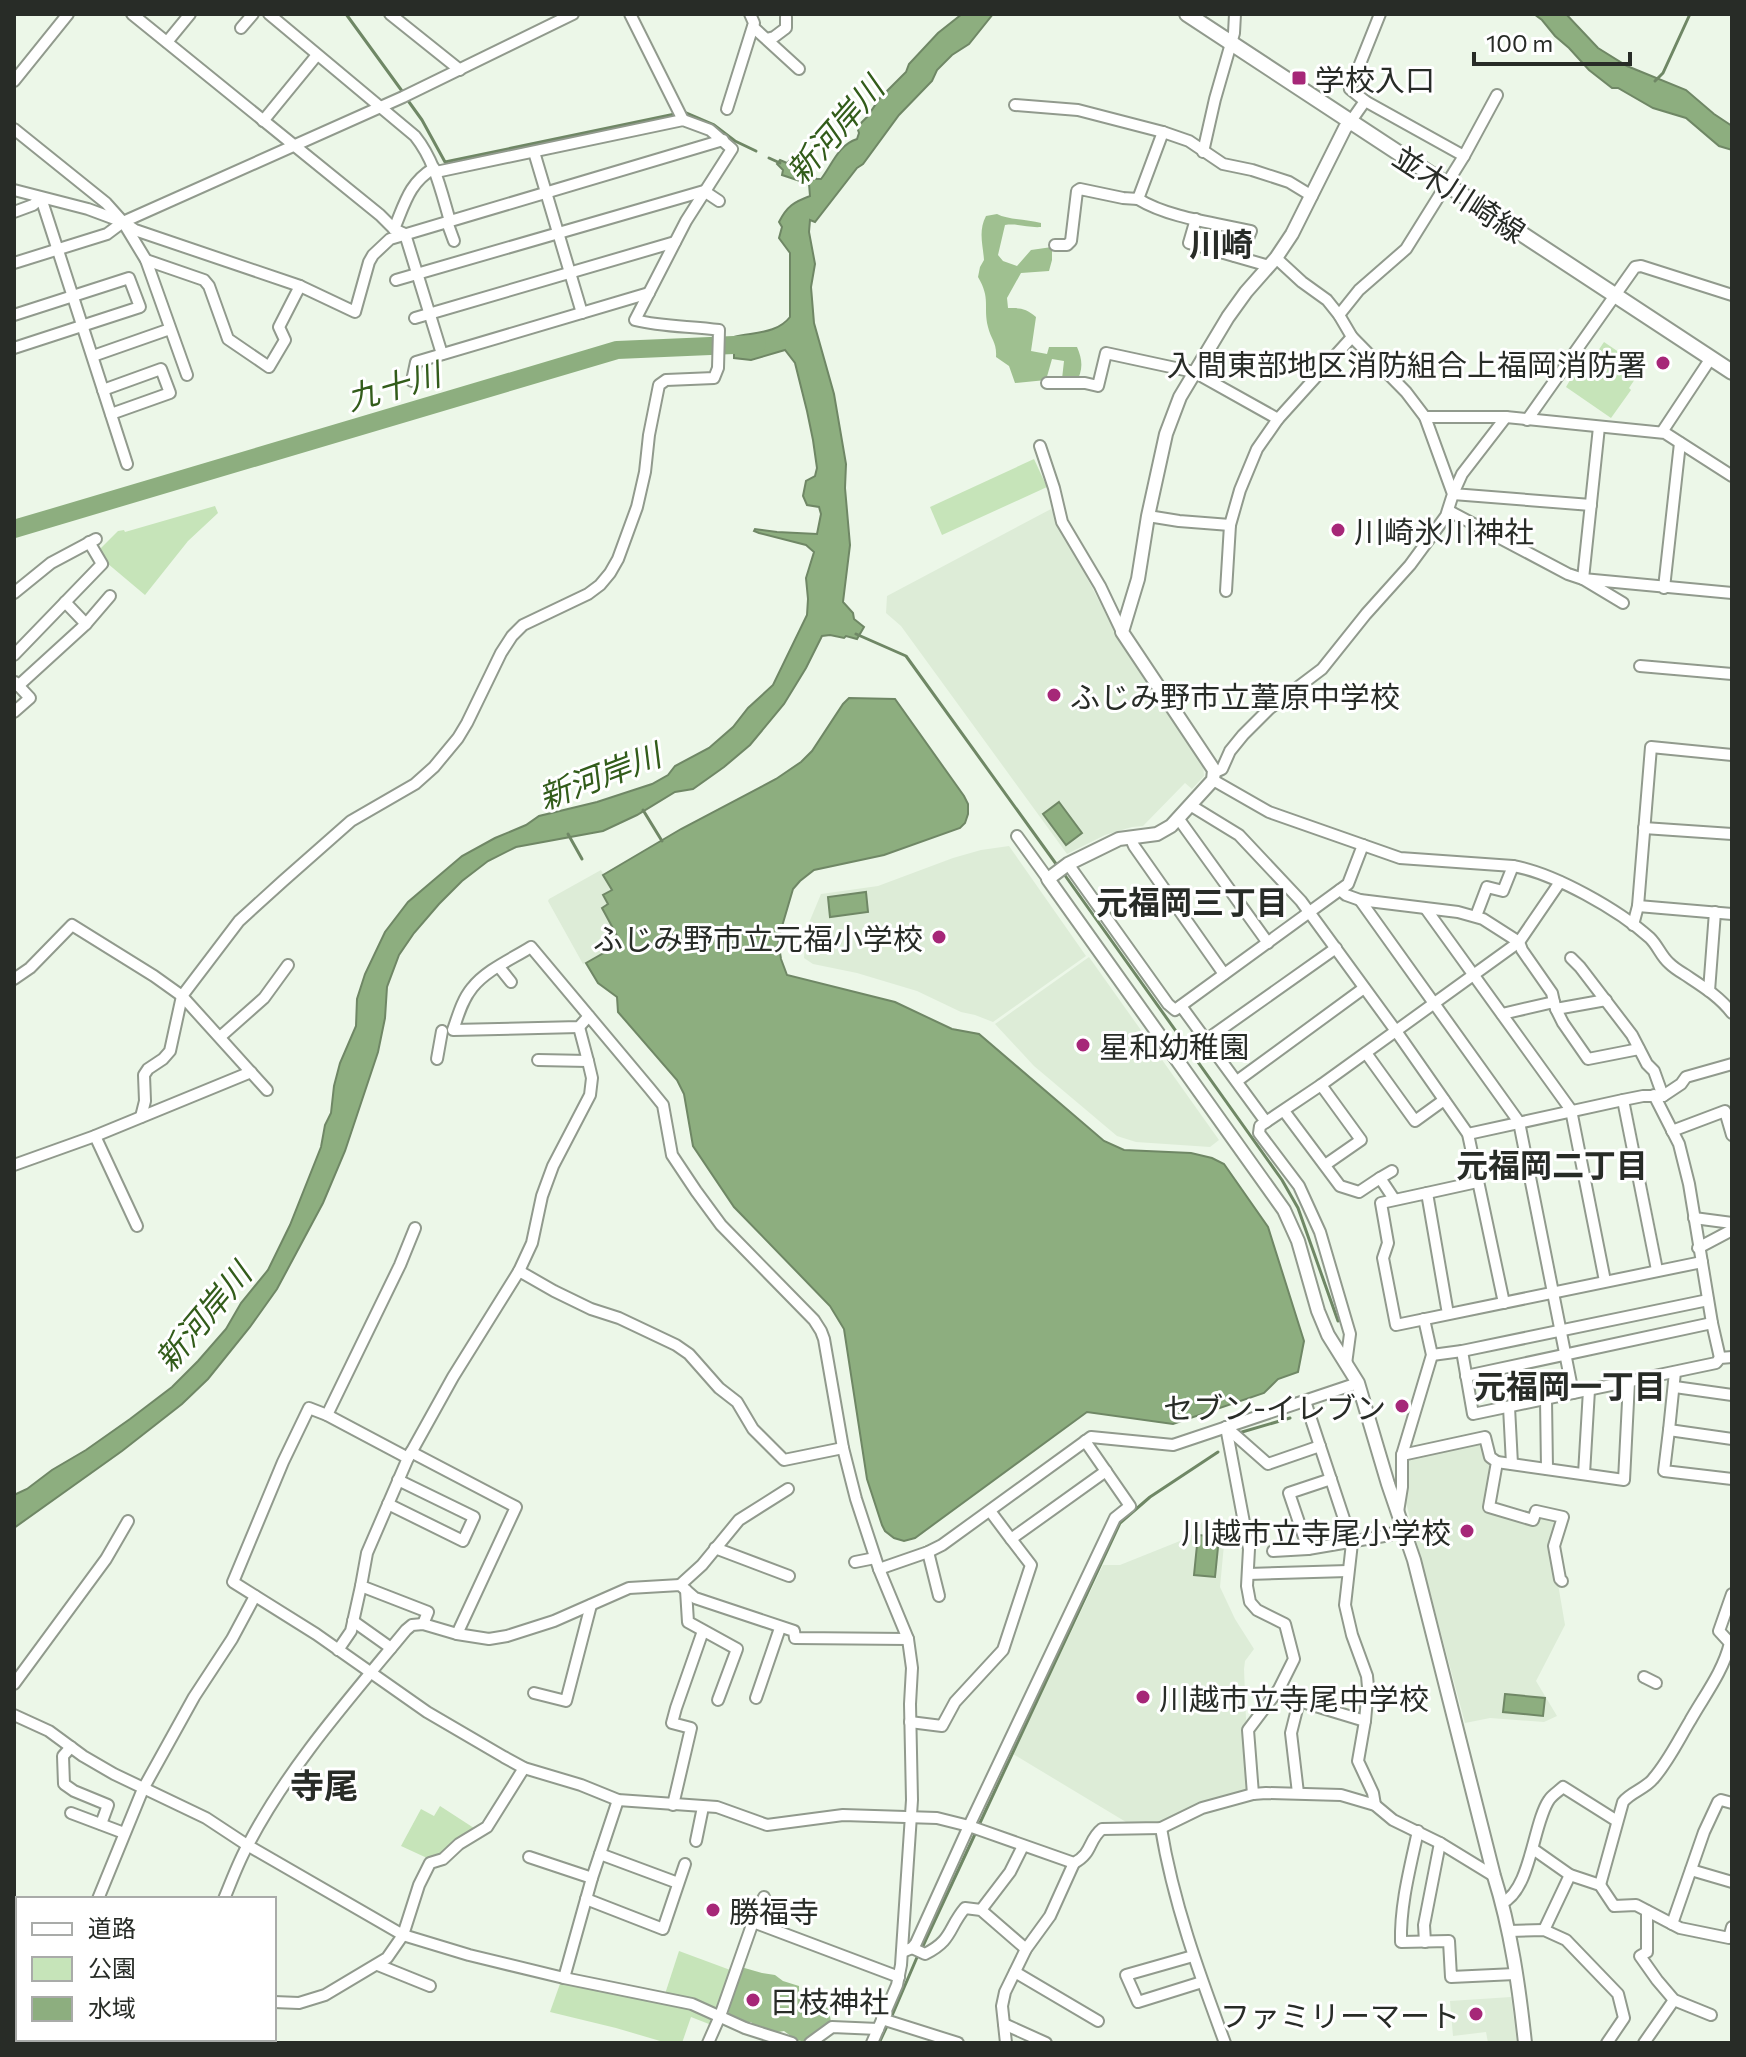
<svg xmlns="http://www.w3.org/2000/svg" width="1746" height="2057" font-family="Commissioner,'Noto Sans JP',sans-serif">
<rect width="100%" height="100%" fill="#ecf7e8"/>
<g fill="#ddecd7">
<path d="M1051,509L1109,620L1203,763L1204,776L1192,789L1185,783L1143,826L1132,827L1105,835L1067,854L901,626L886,613L887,596Z"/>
<path d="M1009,846L1086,956L993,1022L975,1015L961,1012L917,991L857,973L813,964L804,958L806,930L821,894L878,886L953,858L981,850Z"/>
<path d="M601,870L612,890L608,904L602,909L621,943L583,964L548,901L549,899Z"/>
<path d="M1089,957L1219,1140L1210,1147L1136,1142L1117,1136L1034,1066L995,1024Z"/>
<path d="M1482,1441L1490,1467L1484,1510L1534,1525L1540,1515L1557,1518L1552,1549L1565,1625L1536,1681L1557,1716L1544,1722L1490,1718L1465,1723L1405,1499V1457Z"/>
<path d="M1202,1522L1225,1534L1220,1587L1235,1619L1254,1649L1245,1661L1244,1669L1249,1793L1162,1822H1126L1013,1754L1103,1565H1120L1190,1537Z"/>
<path d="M1511,1997L1517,2043H1488L1486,2032L1453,2036L1450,2001Z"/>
</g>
<g fill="#c6e4b9">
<path d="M1604,342L1635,363L1632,368L1639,373L1629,388L1631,390L1611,418L1566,387L1573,375L1579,379Z"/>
<path d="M1034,459L1047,487L942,535L930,507Z"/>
<path d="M215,506L218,513L188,541L145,595L107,563L98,551L118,531L124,530L125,532Z"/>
<path d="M440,1806L477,1830L441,1856L427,1858L401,1846L421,1809L434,1816Z"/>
<path d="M679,1951L733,1971L718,2012L665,1994Z"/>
<path d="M561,1981L674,2002L715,2016L714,2026L691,2017L682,2043H667L616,2028L550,2012Z"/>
</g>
<g fill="#9fc090">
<path d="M997,214C1008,220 1028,219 1041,223V227C1028,228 1018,223 1005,225L998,255L1003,261L1017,266L1031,250L1052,247V260L1049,271L1021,273L1007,298L1008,308C1020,308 1026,308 1036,317L1031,351L1047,354L1049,347H1077C1083,361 1083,370 1076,383L1062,379L1064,361L1052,359L1046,380L1015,383L1009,366L996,357C997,342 991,340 988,327C983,306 991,299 978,277L980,267L984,260C983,245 978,231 986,216Z"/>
<path d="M741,1967L762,1973L775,1975L783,1981L799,1986V1991L820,1999L828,2004L831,2022L807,2042L796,2040L784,2031C773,2034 759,2031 751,2022L744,2023L728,2014Z"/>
</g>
<g fill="#8dae7f" stroke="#6f8765" stroke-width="2">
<path d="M962,14H993L969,44L952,55L937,70L932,81L899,115L863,164L857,168L815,222L810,220L809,232L815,264L811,287L814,323L834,394L846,464L845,488L850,545L843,602L853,613L854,619L864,627L857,639L846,636L844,638L830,635L822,636L806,668L784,704L750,745L724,767L693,789L675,792L637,815L603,831L516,847L488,861L462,881L439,904L414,933L399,955L387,987L385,1018L378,1052L345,1151L323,1203L277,1289L250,1327L208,1379L182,1404L122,1451L14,1528V1495L27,1489L52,1470L86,1450L130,1419L172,1387L198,1361L226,1329L241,1303L268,1270L290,1225L321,1147L325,1125L331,1113L334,1086L340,1063L356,1026L357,999L365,974L385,932L408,902L462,856L495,838L526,825L539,816L597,802L652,784L668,775L675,766L709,748L733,727L748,708L773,685L807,615L808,599L806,578L814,552L806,545L759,533L754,531L755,529L777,532L817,534L821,514L819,507L807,505L803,496L806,481L815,476L817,468L813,440L807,411L795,363L785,350L751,360L734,358V337C753,332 777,334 790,317V253L779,238L782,227L779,222C787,206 794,202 810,196L809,184L782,175L783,170L777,164L780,160L787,163L789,161L811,171L816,179H821C832,165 838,145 857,139L859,133L857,127L867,117L880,98L906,72L909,64L938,33Z"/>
<path d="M1534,14H1566L1598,48L1627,66L1686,90L1714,114L1732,126V150L1719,146L1686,118L1653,108L1618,88H1612L1589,70L1569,48L1555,36L1542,20Z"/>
<path d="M849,698L895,699L964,796L968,804V814L965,823L960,828L884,855L814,870L800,881L793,889L778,940L781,959L787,975L895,1002L952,1029L979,1034L1104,1141L1124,1150L1191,1153L1212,1158L1224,1164L1268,1227L1304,1341L1298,1372L1278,1379L1264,1393L1173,1424L1087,1412L915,1538L904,1541L894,1538L885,1531L882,1525L867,1479L844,1329L830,1306L734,1207L693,1146L684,1094L677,1080L618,1012L617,997L598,983L586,963L621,943L602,908L608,904L603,895L612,890L603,875L681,829L776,779L801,762L812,751L843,704Z"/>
<path d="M1059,802L1082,833L1066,845L1043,814Z"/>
<path d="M866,892L868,912L830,917L828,897Z"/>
<path d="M1198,1535L1219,1537L1215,1577L1194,1575Z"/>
<path d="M1505,1694L1545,1698L1543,1716L1503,1712Z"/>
</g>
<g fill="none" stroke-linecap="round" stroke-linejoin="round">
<g stroke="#6f8765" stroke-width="3">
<path d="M346,14L402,91"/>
<path d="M1655,81L1663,73L1690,14"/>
<path d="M409,102L422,120L445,162L675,114"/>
<path d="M686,113L714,125L735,141L756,151"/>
<path d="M769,158L780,163"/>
<path d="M856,634L906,656L1059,868"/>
<path d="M643,810L662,841"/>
<path d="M568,834L582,859"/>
<path d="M1064,874L1282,1180L1298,1208L1338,1321"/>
<path d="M605,936L613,950"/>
<path d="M1242,1432L1290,1418"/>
<path d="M979,1825L1120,1523L1150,1497L1218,1452"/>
<path d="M922,1948L976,1832"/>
<path d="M891,2018L918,1955"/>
<path d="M879,2043L888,2024"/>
</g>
<path stroke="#8dae7f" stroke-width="18" d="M14,529L617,350L757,344"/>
<defs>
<g id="minor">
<path d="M132,14L380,215L394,229L405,234L442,354"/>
<path d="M269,14L415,136C435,161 441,191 450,221"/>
<path d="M390,14L460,70"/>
<path d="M630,14L683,120"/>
<path d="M753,27L799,69"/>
<path d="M241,28L253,14"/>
<path d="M767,39L774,37L786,28V17"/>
<path d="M167,42L190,14"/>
<path d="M14,81L68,14"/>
<path d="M1365,101L1464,156"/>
<path d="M1015,105L1078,110L1163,132L1189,141L1223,164L1252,170L1289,182L1312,196"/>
<path d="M727,109L754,23L750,14"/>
<path d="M263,121L317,55"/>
<path d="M1351,121L1365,101L1350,89L1380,14"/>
<path d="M14,129L106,203L123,222L135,230L300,286L355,312L369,262L373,255L390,239L723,140"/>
<path d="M534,152L582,313"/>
<path d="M1203,152L1215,99L1234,33L1235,14"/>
<path d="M14,190L88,209L123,222L403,97L573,14"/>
<path d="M1138,199C1169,218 1216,223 1251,231L1247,241L1235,256"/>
<path d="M14,212L33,205L41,198L127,464"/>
<path d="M1196,219L1189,243L1269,266"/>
<path d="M447,222L454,241"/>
<path d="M126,227L146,260L187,375"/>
<path d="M394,229C405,203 409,183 434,168"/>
<path d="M1055,245H1067L1071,241L1077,191L1080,189L1123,198L1138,199L1163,132"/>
<path d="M146,260L204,280L209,286L228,339L269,367L285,340L279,327L300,286"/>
<path d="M14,263L107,234L123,222"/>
<path d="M396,280L704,191L719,201"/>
<path d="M14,315L129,278L140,307L14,348"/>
<path d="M1339,315L1359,290L1406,249L1464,156L1497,95"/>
<path d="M415,318L675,242"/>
<path d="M93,356L170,329"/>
<path d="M412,381L416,362L649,293"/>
<path d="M1047,383H1085L1098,386L1106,353L1194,372L1278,419"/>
<path d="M103,390L161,369L170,393L111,414"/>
<path d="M1425,417H1506L1665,433L1732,476"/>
<path d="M1506,417L1462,474L1453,494L1591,505"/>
<path d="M1527,420L1635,267L1641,266L1732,295"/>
<path d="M1599,427L1583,579L1732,593"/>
<path d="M1662,432L1711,358"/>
<path d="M1040,446L1054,488L1062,522L1100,586L1122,632"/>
<path d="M1449,511L1568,574L1583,579L1623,603"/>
<path d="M1148,516L1179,521L1230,525"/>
<path d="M1664,588L1680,443"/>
<path d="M1226,591L1230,525L1240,490L1257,449L1278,419L1352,337"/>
<path d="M14,593L51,563L96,539"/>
<path d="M86,624L110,596"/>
<path d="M14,655L102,564L89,542"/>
<path d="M1640,666L1732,674"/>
<path d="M18,686L86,624L65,602"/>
<path d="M14,712L30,698L15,682"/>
<path d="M1213,773L1222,769L1230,751L1243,735L1269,709L1322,669L1366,614L1410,565L1446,516L1453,494L1425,417L1406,392L1352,337L1339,315L1327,300L1302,282L1276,258"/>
<path d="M1213,780L1269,812L1400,858L1513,866C1554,873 1619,910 1650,938C1658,946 1661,956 1669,963C1673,967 1679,971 1684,974C1702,986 1719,996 1732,1013"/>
<path d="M1190,805L1239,835L1301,901L1396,1031L1468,1134L1504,1303"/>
<path d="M1178,818L1268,943"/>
<path d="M1644,828L1732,834"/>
<path d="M1017,836L1048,879"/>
<path d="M1130,837L1134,846L1224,974"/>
<path d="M1068,864L1168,1004L1175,1010L1348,884L1363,845"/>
<path d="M1340,890L1346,895L1360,900L1458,912L1483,919L1519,942L1522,950L1552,993L1554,1002"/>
<path d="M1360,900L1519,1122L1573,1393"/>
<path d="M1638,906L1732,914"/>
<path d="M1426,909L1571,1110L1605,1281"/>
<path d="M1476,916L1487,887L1503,891L1513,866"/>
<path d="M1633,925L1638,906L1651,747L1732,755"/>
<path d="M1571,958L1580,967L1632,1035L1647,1064L1654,1071L1663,1096"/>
<path d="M499,967L511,982"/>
<path d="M14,979L30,968L72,925L154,976L182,996L239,921L283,881L351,821L415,784L434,767L458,738L467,723L501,653L512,636L523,625L588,594L600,585L610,573L618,559L637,507L645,472L649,435L659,385L666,380L714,378L718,368L719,330C691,326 662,327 635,320L686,221L732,149L710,130L683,120L436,172"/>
<path d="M1709,991L1715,912"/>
<path d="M182,996L267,1090"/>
<path d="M1181,1006L1266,1122"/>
<path d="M1556,1009L1563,1023L1588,1059L1639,1049"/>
<path d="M1502,1014L1554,1002L1556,1009L1606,1000"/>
<path d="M589,1016L579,1027L453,1030C458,1016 462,1000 472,988C486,970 512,959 531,947L650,1089L663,1105L672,1155L696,1191L721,1225L814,1320L821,1331L824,1339L843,1448L856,1499L879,1569L908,1639L912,1668L910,1704L912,1800L901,1965L897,1985L872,2043"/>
<path d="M220,1037L264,998L288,965"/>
<path d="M1206,1040L1336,948"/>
<path d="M1366,1053L1415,1121L1444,1100"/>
<path d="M437,1059L442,1031"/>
<path d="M538,1060L588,1061L579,1027"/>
<path d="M1237,1081L1364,988"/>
<path d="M1321,1085L1361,1140L1325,1165"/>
<path d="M1654,1095L1679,1144L1689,1184L1712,1323L1720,1358"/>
<path d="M1623,1100L1657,1270"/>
<path d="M1284,1111L1340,1186L1359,1192L1380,1178L1394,1199"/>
<path d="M141,1117L145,1101L144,1075L148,1069L163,1059L170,1051L182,996"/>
<path d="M1672,1131L1725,1111L1732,1135"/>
<path d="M1468,1134L1623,1100L1643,1096H1663L1681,1084L1686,1077L1732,1064"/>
<path d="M95,1136L137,1226"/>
<path d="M14,1165L95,1136L251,1072"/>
<path d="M1380,1178L1392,1171"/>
<path d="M1427,1193L1477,1182"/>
<path d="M1694,1218L1732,1223"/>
<path d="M1698,1248L1732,1230"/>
<path d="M519,1271L554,1291L591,1309L619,1318L676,1345L689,1354L719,1388L737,1402L753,1429L784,1460L843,1448"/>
<path d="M1448,1314L1427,1193L1381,1203L1388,1243L1383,1258L1396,1325L1702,1262"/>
<path d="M1462,1351L1473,1414L1716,1363L1720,1358L1732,1357"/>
<path d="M1432,1355L1462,1351L1708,1300"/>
<path d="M1346,1364L1350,1334L1320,1232L1299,1186L1259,1133L1260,1126L1321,1085L1519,942L1560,882"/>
<path d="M1675,1372L1669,1430L1732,1439"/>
<path d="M1466,1376L1712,1323"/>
<path d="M1675,1387L1732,1395"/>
<path d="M1546,1399L1547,1469"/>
<path d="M1305,1401L1352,1543L1345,1605L1352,1635L1367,1676L1368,1687L1365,1721L1358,1761L1373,1793L1375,1805"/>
<path d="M1509,1407L1512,1464"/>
<path d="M327,1415L400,1265L415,1228"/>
<path d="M1226,1427L1249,1549L1247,1586L1250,1602L1257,1610L1285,1624L1294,1659L1279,1689L1248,1730L1253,1794"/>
<path d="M1226,1427L1268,1464L1320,1446"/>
<path d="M1669,1430L1664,1471L1732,1479"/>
<path d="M411,1452L516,1507L457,1634"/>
<path d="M1402,1455L1432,1355L1424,1319"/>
<path d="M408,1458L327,1415L309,1408L283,1462L233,1582L316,1634L427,1712L504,1757L524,1768L581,1785L618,1800L717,1807L767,1825L843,1815L937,1818L969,1826L1074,1863C1093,1853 1088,1840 1102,1829L1161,1828L1202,1808L1253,1794L1266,1793L1341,1795L1375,1805L1393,1820L1440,1843L1494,1876"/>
<path d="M1497,1462L1624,1480L1629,1382"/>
<path d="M1584,1474L1589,1390"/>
<path d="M1331,1479L1289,1493L1308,1549L1390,1535L1403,1525"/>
<path d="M388,1504L463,1541L474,1517L398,1480"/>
<path d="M990,1511L1011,1539L1106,1471"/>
<path d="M1398,1512L1402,1487V1455L1485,1437L1490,1457L1497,1462L1489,1507L1533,1520L1536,1511L1563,1517L1554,1546L1560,1579L1562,1581"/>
<path d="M715,1548L789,1576"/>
<path d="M1273,1551L1308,1549"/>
<path d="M928,1552L939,1596"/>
<path d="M855,1562L875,1558"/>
<path d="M879,1569L928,1552L942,1545L1091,1437L1173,1445L1358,1383"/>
<path d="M1248,1574L1348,1571"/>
<path d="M680,1585L702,1565L739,1520L788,1489"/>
<path d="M686,1590L688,1622L737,1649L718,1700"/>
<path d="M353,1621L391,1648"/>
<path d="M423,1624L428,1612L361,1586L367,1553L408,1458L453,1377L519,1271L532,1243L542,1196L553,1166L590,1095L592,1078L588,1061"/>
<path d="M338,1650L351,1631L361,1586"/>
<path d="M1644,1677L1656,1683"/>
<path d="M14,1684L106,1559L128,1521"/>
<path d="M534,1693L566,1701L591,1605"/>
<path d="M756,1698L780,1628"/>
<path d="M14,1715L49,1731L83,1756L114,1774L206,1818L247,1845L403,1935L469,1955L564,1978L692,2004L745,2028L792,2043"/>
<path d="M910,1722L942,1726L955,1702L1003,1650L1031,1565L1011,1539"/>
<path d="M71,1747L63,1756L64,1784L74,1791L108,1805L101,1824"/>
<path d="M1298,1793L1291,1733L1299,1701L1365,1721"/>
<path d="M673,1805L691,1728L672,1723L676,1708L703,1631"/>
<path d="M71,1813L124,1833"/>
<path d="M1161,1828C1173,1902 1199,1973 1225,2043"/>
<path d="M1418,1831C1410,1868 1400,1905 1401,1942L1449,1941L1451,1977L1515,1974"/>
<path d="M696,1841L703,1807"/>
<path d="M1533,1849L1570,1875L1600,1885L1614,1906L1636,1905L1680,1928L1729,1938L1732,1927"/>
<path d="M600,1854L678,1883"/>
<path d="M529,1857L592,1878"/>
<path d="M1691,1870L1732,1882"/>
<path d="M1600,1885L1623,1802C1631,1792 1645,1789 1653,1779C1668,1762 1678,1741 1690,1721C1704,1696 1723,1672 1730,1643L1719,1631L1732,1594"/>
<path d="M98,1899L143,1789L194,1697L232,1639L255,1596"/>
<path d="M224,1899C232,1880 239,1860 249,1843C290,1765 350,1698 406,1630L412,1625L423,1624L457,1634L489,1639L507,1636L554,1621L629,1588L680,1585L695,1598L794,1631L795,1638L908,1639"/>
<path d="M586,1899L663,1929L685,1864"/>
<path d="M1502,1903C1531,1890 1533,1823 1549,1800C1552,1795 1559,1791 1563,1787L1617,1821"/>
<path d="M981,1910L1010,1872L1023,1846"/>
<path d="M1647,1911V1952L1640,1956L1657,1980L1674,2000L1711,2015"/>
<path d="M753,1922L899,1977"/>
<path d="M1672,1924L1704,1832L1718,1802L1721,1800L1732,1803"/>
<path d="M1544,1930L1570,1875"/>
<path d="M1509,1931L1544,1930L1566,1940L1618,1994L1624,2018L1607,2043"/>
<path d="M1425,1942L1424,1925L1440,1843"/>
<path d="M912,1948L925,1954C953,1940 948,1928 965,1908L981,1910L1026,1949"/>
<path d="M902,1952L912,1948L916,1943L969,1826L1115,1518L1130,1506L1085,1441"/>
<path d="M1193,1956L1126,1975L1138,2002L1202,1982"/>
<path d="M378,1965L430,1986"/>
<path d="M1015,1972L1098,2021"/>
<path d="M564,1978L592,1878L618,1800"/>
<path d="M274,2002L299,2003L325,1995L387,1958L403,1935L419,1885L430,1863L443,1859L459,1844L487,1827L524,1768"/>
<path d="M14,2003L18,2017"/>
<path d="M882,2019L958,2043"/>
<path d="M1004,2024L1046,2043"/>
<path d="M90,2039V2043"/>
<path d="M112,2039L115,2043"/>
<path d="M708,2043L720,2016L753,1922L764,1897"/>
<path d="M810,2043L832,2027L878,2029"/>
<path d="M1006,2043L1002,2006L1005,1992L1026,1949L1050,1916L1074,1863"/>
<path d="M1644,2043L1674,2000"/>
</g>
<path id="tertiary" d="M1351,121L1345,128L1292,234L1276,258L1246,292L1228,317L1180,397L1166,434L1148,516L1138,579L1122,632L1214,770L1213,780L1171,826L1157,834L1119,839L1068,864L1048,879L1284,1210L1298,1241L1318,1311L1328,1335L1358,1383L1388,1484L1414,1560L1494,1876C1511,1930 1519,1987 1525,2043"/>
<path id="secondary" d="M1187,14L1732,372"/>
</defs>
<use href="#minor" stroke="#919a8d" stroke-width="14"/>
<use href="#tertiary" stroke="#919a8d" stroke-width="16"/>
<use href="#secondary" stroke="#919a8d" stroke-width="18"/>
<use href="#minor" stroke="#fff" stroke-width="10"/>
<use href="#tertiary" stroke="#fff" stroke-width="12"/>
<use href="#secondary" stroke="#fff" stroke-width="14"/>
</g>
<g fill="#a62778" stroke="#fff" stroke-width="3">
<rect x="1291" y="70" width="16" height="16" rx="4"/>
<circle cx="1663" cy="363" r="8"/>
<circle cx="1338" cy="530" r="8"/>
<circle cx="1054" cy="695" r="8"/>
<circle cx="939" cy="937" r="8"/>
<circle cx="1083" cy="1045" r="8"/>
<circle cx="1402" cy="1406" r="8"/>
<circle cx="1467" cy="1531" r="8"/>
<circle cx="1143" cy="1697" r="8"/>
<circle cx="713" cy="1910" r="8"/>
<circle cx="753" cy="2000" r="8"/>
<circle cx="1476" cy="2014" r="8"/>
</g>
<g text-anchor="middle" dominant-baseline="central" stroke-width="6" stroke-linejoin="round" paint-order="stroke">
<g font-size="30" fill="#282c27" stroke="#fff" text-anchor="start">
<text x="1315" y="78">学校入口</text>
<text x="1647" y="363" text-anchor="end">入間東部地区消防組合上福岡消防署</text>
<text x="1354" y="530">川崎氷川神社</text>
<text x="1070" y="695">ふじみ野市立葦原中学校</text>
<text x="923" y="937" text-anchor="end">ふじみ野市立元福小学校</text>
<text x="1099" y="1045">星和幼稚園</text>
<text x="1386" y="1406" text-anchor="end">セブン-イレブン</text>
<text x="1451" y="1531" text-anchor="end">川越市立寺尾小学校</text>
<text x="1159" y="1697">川越市立寺尾中学校</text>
<text x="729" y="1910">勝福寺</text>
<text x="769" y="2000">日枝神社</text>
<text x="1460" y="2014" text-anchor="end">ファミリーマート</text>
</g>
<g font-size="30" fill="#282c27" stroke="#fff">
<text transform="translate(1460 193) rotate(33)">並木川崎線</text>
</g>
<g font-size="32" font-style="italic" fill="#325c1a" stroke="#fff">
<text transform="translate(834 129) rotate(-49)">新河岸川</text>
<text transform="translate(393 385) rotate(-16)">九十川</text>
<text transform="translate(599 775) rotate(-21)">新河岸川</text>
<text transform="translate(202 1316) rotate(-50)">新河岸川</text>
</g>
<g font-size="32" font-weight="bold" fill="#282c27" stroke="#fff">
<text x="1221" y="243">川崎</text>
<text x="1192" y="901">元福岡三丁目</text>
<text x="1552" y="1164">元福岡二丁目</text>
<text x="1570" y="1385">元福岡一丁目</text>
</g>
<g font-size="34" font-weight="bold" fill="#282c27" stroke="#fff">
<text x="324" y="1784">寺尾</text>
</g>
</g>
<rect width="1746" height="2057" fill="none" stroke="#282c27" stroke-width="32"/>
<rect x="16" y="1897" width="260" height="144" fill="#ffffff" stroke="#a9aba9" stroke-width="2"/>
<rect x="32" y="1923" width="40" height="12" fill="#ffffff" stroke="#a9aba9" stroke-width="2"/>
<text x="88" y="1937" font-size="24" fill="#282c27">道路</text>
<rect x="32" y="1957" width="40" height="24" fill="#c6e4b9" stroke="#a9aba9" stroke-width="2"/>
<text x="88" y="1977" font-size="24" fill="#282c27">公園</text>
<rect x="32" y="1997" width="40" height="24" fill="#8dae7f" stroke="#a9aba9" stroke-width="2"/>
<text x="88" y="2017" font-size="24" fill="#282c27">水域</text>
<path d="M1474 52v12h156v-12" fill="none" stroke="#282c27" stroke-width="4"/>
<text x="1486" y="52" font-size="24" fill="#282c27" stroke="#ffffff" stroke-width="6" paint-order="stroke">100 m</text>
</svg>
